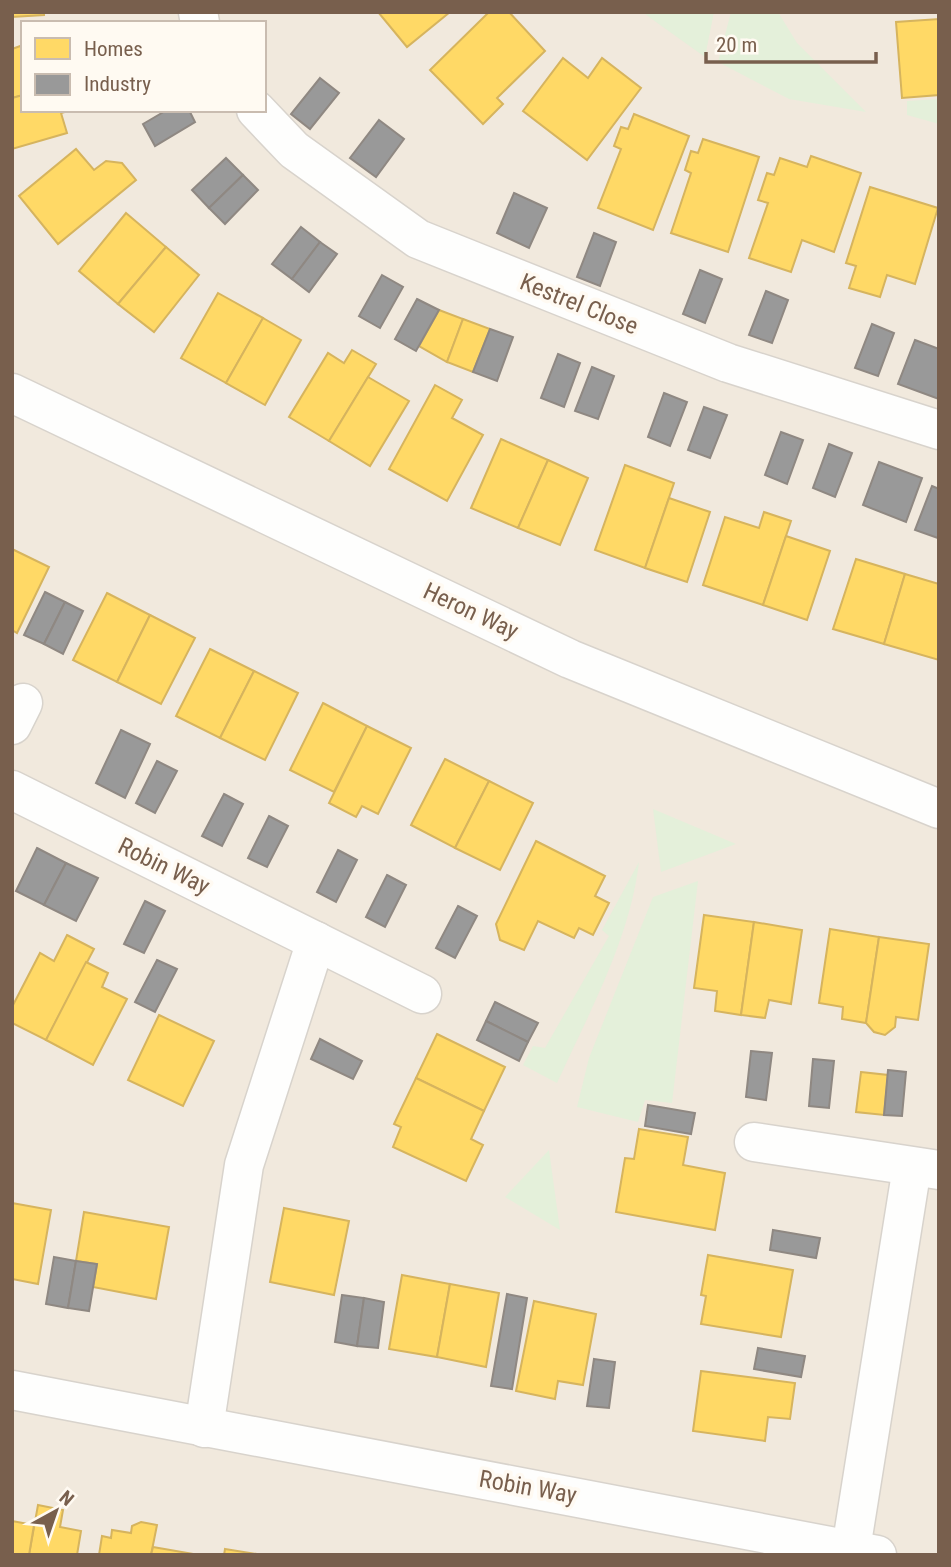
<svg xmlns="http://www.w3.org/2000/svg" width="951" height="1567" font-family="'Roboto Condensed',sans-serif">
<rect width="100%" height="100%" fill="#f8f6ef"/>
<path fill="#f1e9dd" fill-rule="evenodd" d="M12,12H939V1555H12ZM23,23H264V110H23Z"/>
<g fill="#e4f0da">
<path d="M643,12H714L705,57L649,17Z"/>
<path d="M731,12H778L797,43L866,112L789,99L718,62Z"/>
<path d="M939,99V124L907,115V101Z"/>
<path d="M653,809L736,844L661,872Z"/>
<path d="M639,862C630,939 589,1013 557,1083L523,1065L533,1046L545,1048L609,936L602,930Z"/>
<path d="M698,881L672,1103L645,1100L638,1122L577,1107L589,1058L653,897Z"/>
<path d="M549,1150L560,1230L505,1197Z"/>
</g>
<g fill="#ffd966" stroke="#d6b45e" stroke-width="2">
<path d="M12,12H44V15L12,17Z"/>
<path d="M378,12H450L407,47Z"/>
<path d="M489,12H509L545,51L497,98L503,104L483,124L430,70Z"/>
<path d="M939,19V95L902,98L896,22Z"/>
<path d="M23,45V95L12,98V49Z"/>
<path d="M563,58L588,78L602,58L641,88L587,160L523,111Z"/>
<path d="M23,95V110H72L61,113L67,133L12,149V98Z"/>
<path d="M634,114L689,136L653,230L598,208L621,149L614,146L621,127L628,129Z"/>
<path d="M703,139L759,157L728,252L671,233L691,173L685,170L691,151L698,153Z"/>
<path d="M76,149L94,170L106,161L122,163L136,180L58,244L19,196Z"/>
<path d="M811,156L861,173L834,252L802,240L791,272L749,258L768,203L758,200L767,173L774,175L780,158L807,167Z"/>
<path d="M870,187L938,208L915,284L887,275L880,297L849,288L856,266L846,263Z"/>
<path d="M126,213L166,247L118,304L79,271Z"/>
<path d="M166,247L199,275L154,332L118,304Z"/>
<path d="M218,293L263,318L226,383L181,358Z"/>
<path d="M439,310L463,319L447,362L419,346Z"/>
<path d="M263,318L301,340L265,405L226,383Z"/>
<path d="M463,319L490,329L473,372L447,362Z"/>
<path d="M352,350L376,364L329,441L289,417L328,353L344,363Z"/>
<path d="M368,377L409,401L370,466L329,441Z"/>
<path d="M435,385L462,400L452,418L483,435L447,501L389,469Z"/>
<path d="M501,439L548,460L518,528L471,508Z"/>
<path d="M548,460L588,478L560,545L518,528Z"/>
<path d="M625,465L674,483L645,568L595,550Z"/>
<path d="M669,498L710,512L687,582L645,568Z"/>
<path d="M764,512L791,521L763,605L703,585L725,517L759,528Z"/>
<path d="M786,536L830,551L807,620L763,605Z"/>
<path d="M12,549L49,567L17,633L12,630Z"/>
<path d="M856,559L905,574L884,644L833,629Z"/>
<path d="M905,574L939,584V660L884,644Z"/>
<path d="M107,593L150,615L117,682L73,660Z"/>
<path d="M150,615L195,638L161,704L117,682Z"/>
<path d="M210,649L254,671L220,738L176,716Z"/>
<path d="M254,671L298,693L265,760L220,738Z"/>
<path d="M323,703L367,726L334,792L290,770Z"/>
<path d="M367,726L411,748L378,814L362,806L356,817L329,803Z"/>
<path d="M445,759L489,781L455,848L411,825Z"/>
<path d="M489,781L533,803L500,870L455,848Z"/>
<path d="M536,841L605,876L595,896L609,903L593,935L579,928L574,938L538,921L524,950L500,940L496,924Z"/>
<path d="M704,915L754,922L741,1015L715,1011L717,991L694,988Z"/>
<path d="M754,922L802,930L791,1004L769,1000L765,1018L741,1015Z"/>
<path d="M830,929L879,937L866,1023L842,1019L843,1007L819,1003Z"/>
<path d="M67,935L94,949L46,1040L12,1023V1007L40,953L54,961Z"/>
<path d="M879,937L929,944L918,1020L896,1017L895,1027L885,1035L874,1032L866,1023Z"/>
<path d="M86,962L108,973L102,987L127,999L93,1065L46,1040Z"/>
<path d="M159,1015L214,1041L183,1106L128,1080Z"/>
<path d="M437,1034L505,1067L484,1111L416,1078Z"/>
<path d="M861,1072L888,1075L884,1115L856,1112Z"/>
<path d="M416,1078L484,1111L471,1139L483,1145L466,1181L393,1147L401,1127L394,1124Z"/>
<path d="M639,1129L688,1137L683,1165L725,1173L715,1230L616,1212L625,1158L634,1159Z"/>
<path d="M12,1203L51,1210L38,1284L12,1279Z"/>
<path d="M284,1208L349,1221L334,1295L270,1282Z"/>
<path d="M84,1212L169,1227L156,1299L93,1287L97,1264L76,1261Z"/>
<path d="M708,1255L793,1270L781,1337L701,1324L706,1296L701,1295Z"/>
<path d="M402,1275L450,1284L437,1357L389,1349Z"/>
<path d="M450,1284L499,1293L486,1367L437,1357Z"/>
<path d="M534,1301L596,1314L583,1385L558,1381L555,1399L516,1391Z"/>
<path d="M701,1371L795,1383L790,1419L768,1417L765,1441L693,1431Z"/>
<path d="M38,1505L63,1510L60,1527L81,1531L77,1555H29Z"/>
<path d="M12,1521L34,1525L29,1555H12Z"/>
<path d="M141,1522L157,1525L151,1555H99L102,1536L111,1538L112,1530L131,1533L132,1526Z"/>
<path d="M153,1547L199,1555H151Z"/>
<path d="M225,1549L263,1555H224Z"/>
</g>
<g fill="#999" stroke="#8f8882" stroke-width="2">
<path d="M320,78L339,93L310,129L291,114Z"/>
<path d="M167,110H189L195,122L155,146L143,124Z"/>
<path d="M379,120L404,139L376,177L350,158Z"/>
<path d="M226,158L243,175L209,208L192,190Z"/>
<path d="M243,175L258,190L225,224L209,208Z"/>
<path d="M514,193L547,208L529,248L497,233Z"/>
<path d="M301,227L320,242L292,279L272,264Z"/>
<path d="M594,233L616,242L600,286L577,277Z"/>
<path d="M320,242L337,254L309,292L292,279Z"/>
<path d="M700,270L722,279L705,323L683,314Z"/>
<path d="M382,275L403,287L380,328L359,316Z"/>
<path d="M766,291L788,300L772,343L749,335Z"/>
<path d="M417,299L439,310L416,351L395,339Z"/>
<path d="M872,324L894,333L878,376L855,368Z"/>
<path d="M490,329L513,337L497,381L473,372Z"/>
<path d="M915,340L939,349V399L898,384Z"/>
<path d="M558,354L580,363L564,407L541,398Z"/>
<path d="M592,367L614,376L598,419L575,411Z"/>
<path d="M664,393L687,402L670,446L648,437Z"/>
<path d="M704,407L727,415L710,458L688,450Z"/>
<path d="M781,432L803,440L787,484L765,475Z"/>
<path d="M829,444L852,453L835,497L813,488Z"/>
<path d="M879,462L922,478L906,522L863,505Z"/>
<path d="M932,486L939,489L938,538L915,530Z"/>
<path d="M45,592L65,602L44,644L24,635Z"/>
<path d="M65,602L83,611L63,654L44,644Z"/>
<path d="M121,730L150,744L125,798L96,783Z"/>
<path d="M157,761L177,771L155,813L136,803Z"/>
<path d="M224,794L243,804L222,846L202,836Z"/>
<path d="M269,816L288,826L267,867L248,858Z"/>
<path d="M37,848L66,863L44,905L16,891Z"/>
<path d="M338,850L357,860L336,902L317,892Z"/>
<path d="M66,863L98,878L76,921L44,905Z"/>
<path d="M387,875L406,885L385,927L366,917Z"/>
<path d="M145,901L165,911L144,953L124,944Z"/>
<path d="M458,906L477,916L455,958L436,948Z"/>
<path d="M157,960L177,969L155,1012L135,1002Z"/>
<path d="M495,1002L538,1023L528,1042L486,1021Z"/>
<path d="M486,1021L528,1042L519,1061L477,1040Z"/>
<path d="M320,1039L362,1061L353,1079L311,1059Z"/>
<path d="M751,1051L772,1053L766,1100L746,1097Z"/>
<path d="M813,1059L834,1061L829,1108L809,1106Z"/>
<path d="M888,1070L906,1072L902,1116L884,1115Z"/>
<path d="M648,1105L695,1113L691,1134L645,1126Z"/>
<path d="M773,1230L820,1238L816,1258L770,1250Z"/>
<path d="M54,1257L76,1261L68,1308L46,1304Z"/>
<path d="M76,1261L97,1264L89,1311L68,1308Z"/>
<path d="M507,1294L527,1298L512,1389L491,1386Z"/>
<path d="M342,1295L364,1298L357,1346L335,1342Z"/>
<path d="M364,1298L384,1302L378,1348L357,1346Z"/>
<path d="M758,1348L805,1356L801,1377L754,1369Z"/>
<path d="M594,1359L615,1362L609,1408L587,1406Z"/>
</g>
<g fill="none" stroke-linecap="round" stroke-linejoin="round">
<defs>
<g id="minor">
<path d="M198,12L200,23"/>
<path d="M256,110L294,150L418,239L728,363L939,430"/>
<path d="M12,725L23,703"/>
<path d="M12,790L422,994"/>
<path d="M754,1142L939,1170"/>
<path d="M12,1390L877,1555"/>
<path d="M204,1428L244,1165L316,941"/>
<path d="M851,1549L912,1167"/>
</g>
<path id="tertiary" d="M12,393L570,659L939,809"/>
</defs>
<use href="#minor" stroke="#d8d3cc" stroke-width="41"/>
<use href="#tertiary" stroke="#d8d3cc" stroke-width="41"/>
<use href="#minor" stroke="#fefefd" stroke-width="38"/>
<use href="#tertiary" stroke="#fefefd" stroke-width="38"/>
</g>
<g text-anchor="middle" dominant-baseline="central" stroke-width="7" stroke-linejoin="round" paint-order="stroke">
<g font-size="24" fill="#785f4d" stroke="#fffaf2">
<text transform="translate(579 304) rotate(22)">Kestrel Close</text>
<text transform="translate(471 611) rotate(25)">Heron Way</text>
<text transform="translate(164 866) rotate(26)">Robin Way</text>
<text transform="translate(528 1487) rotate(10)">Robin Way</text>
</g>
</g>
<rect width="951" height="1567" fill="none" stroke="#785f4d" stroke-width="28"/>
<rect x="21" y="21" width="245" height="91" fill="#fffaf2" stroke="#c9bcb0" stroke-width="2"/>
<rect x="35" y="38" width="35" height="21" fill="#ffd966" stroke="#c9bcb0" stroke-width="2"/>
<text x="84" y="56" font-size="21" fill="#785f4d">Homes</text>
<rect x="35" y="74" width="35" height="21" fill="#999999" stroke="#c9bcb0" stroke-width="2"/>
<text x="84" y="91" font-size="21" fill="#785f4d">Industry</text>
<g transform="translate(56 1511) rotate(40)" stroke="#fffaf2" stroke-width="5" paint-order="stroke">
<path d="M0-5L12 26L0 18L-12 26Z" fill="#785f4d"/>
<text y="-10" font-size="19" font-weight="bold" text-anchor="middle" fill="#785f4d">N</text>
</g>
<path d="M706 52v10h170v-10" fill="none" stroke="#785f4d" stroke-width="3.5"/>
<text x="716" y="52" font-size="21" fill="#785f4d" stroke="#fffaf2" stroke-width="5" paint-order="stroke">20 m</text>
</svg>
